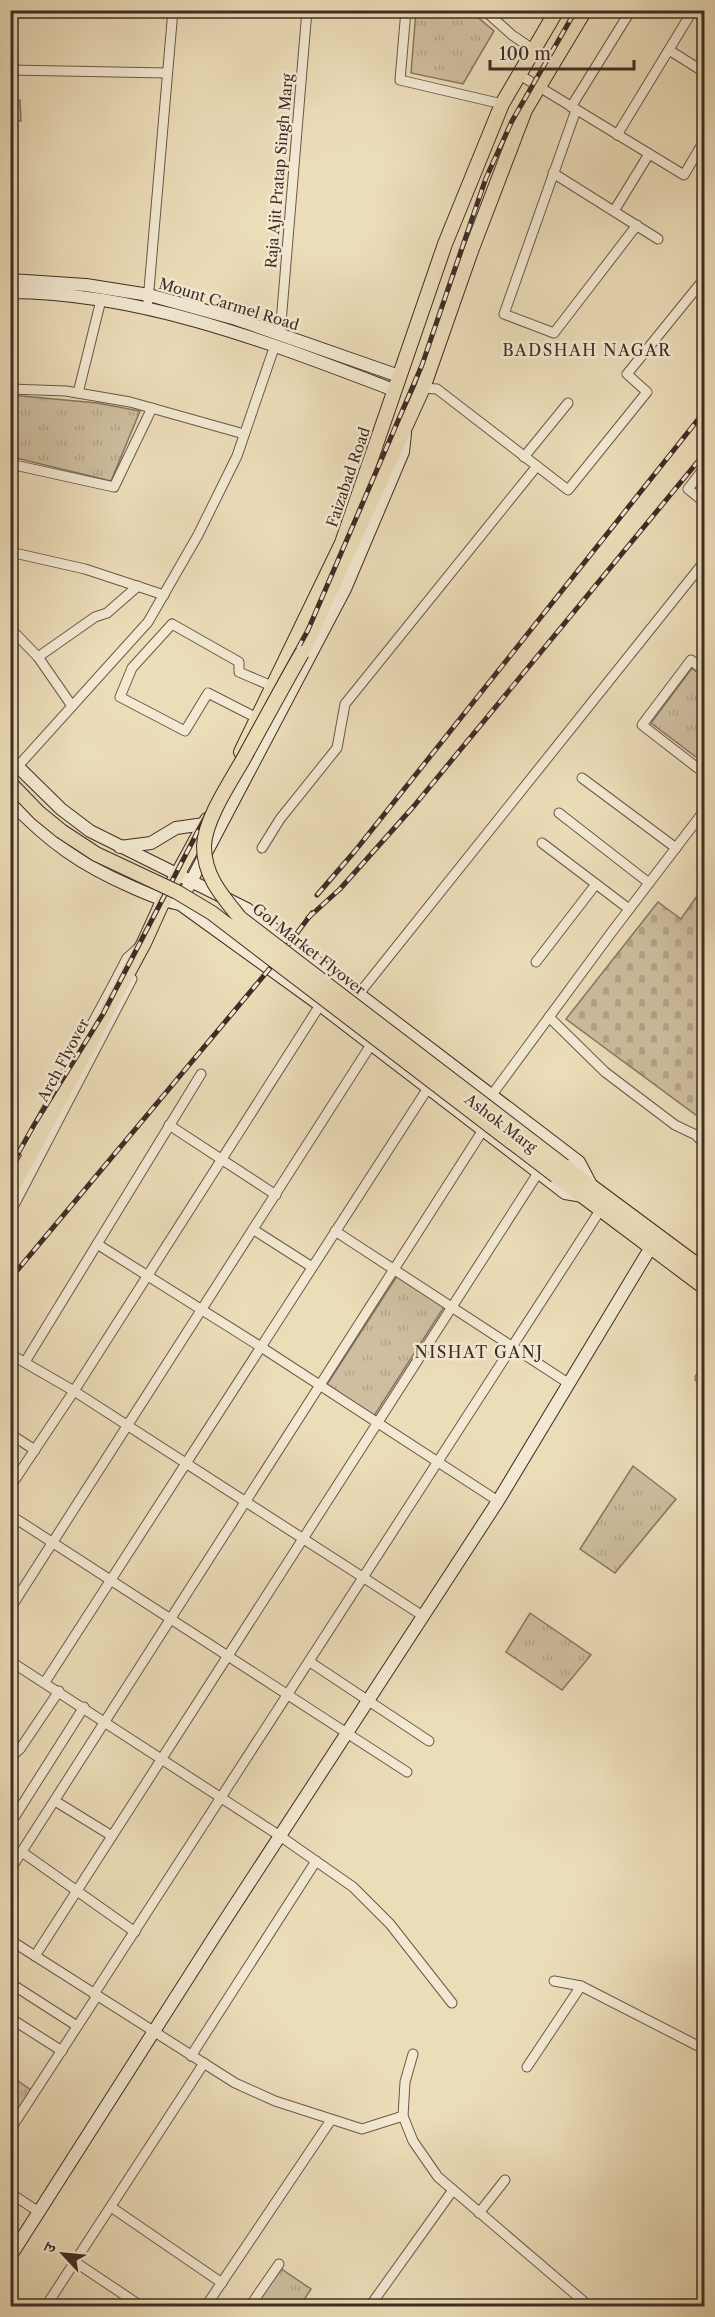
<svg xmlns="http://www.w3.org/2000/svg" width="715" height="2317" font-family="'Libre Caslon Text','Noto Serif Devanagari',serif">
<defs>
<pattern id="grass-tufts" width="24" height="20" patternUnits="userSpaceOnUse" patternTransform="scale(1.5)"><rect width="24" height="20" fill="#cfbfa0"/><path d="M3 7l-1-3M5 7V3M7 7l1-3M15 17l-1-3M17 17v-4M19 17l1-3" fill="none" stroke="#b3a48a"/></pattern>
<pattern id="cemetery-stones" width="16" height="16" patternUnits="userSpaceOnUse" patternTransform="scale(1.5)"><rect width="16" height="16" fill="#cfbfa0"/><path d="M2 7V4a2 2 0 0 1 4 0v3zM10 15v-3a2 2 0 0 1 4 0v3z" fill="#b3a48a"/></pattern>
</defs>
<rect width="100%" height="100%" fill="#ecddb9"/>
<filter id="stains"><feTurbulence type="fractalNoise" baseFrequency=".00333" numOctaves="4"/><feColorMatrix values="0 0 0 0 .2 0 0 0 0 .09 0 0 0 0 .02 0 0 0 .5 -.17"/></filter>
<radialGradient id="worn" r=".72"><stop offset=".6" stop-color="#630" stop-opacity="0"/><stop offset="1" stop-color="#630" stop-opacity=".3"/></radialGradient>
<g fill="url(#grass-tufts)" stroke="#877662" stroke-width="1.5">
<path d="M416,11H470L494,31L463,84L411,73Z"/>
<path d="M11,395L97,403L140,411L111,481L12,457Z"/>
<path d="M692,668L704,678V763L651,723Z"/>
<path d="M397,1276L444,1307L374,1416L326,1386Z"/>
<path d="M633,1466L676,1499L615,1573L580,1549Z"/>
<path d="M530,1613L591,1655L562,1690L506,1652Z"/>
<path d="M11,2076L31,2090L11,2121Z"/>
<path d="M280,2268L311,2289L300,2306H253Z"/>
</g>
<path fill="url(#cemetery-stones)" stroke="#877662" stroke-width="1.5" d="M704,886V1121L566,1019L658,902L681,919Z"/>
<path fill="#cfbfa0" stroke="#877662" stroke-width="1.5" d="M11,100H20L21,121H11Z"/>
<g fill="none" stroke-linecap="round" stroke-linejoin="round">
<defs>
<g id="street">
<path d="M406,10L400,80L502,104"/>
<path d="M484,10L512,35L534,50"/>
<path d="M669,50L704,72"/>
<path d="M10,70L167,73"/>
<path d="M518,74L684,175L704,141"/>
<path d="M571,107L631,10"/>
<path d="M576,110L504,314L554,333L637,225"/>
<path d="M617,135L693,10"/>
<path d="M553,173L658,239"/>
<path d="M614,211L649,154"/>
<path d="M148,301L173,10"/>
<path d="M280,335L307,10"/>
<path d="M423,388L437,389L568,490L647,392L627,374L704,279"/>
<path d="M10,389L66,391L130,402L244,434"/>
<path d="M78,393L101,300"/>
<path d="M524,457L568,403"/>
<path d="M10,464L114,487L152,408"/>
<path d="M704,468L688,489L704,502"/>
<path d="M10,552L85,569L164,595"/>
<path d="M10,628L38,657L72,706"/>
<path d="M38,657L95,617L107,613L138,586"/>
<path d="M704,671L691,660L642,725L704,773"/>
<path d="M257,718L208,693L185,731L120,697L132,668L172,624L239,662V672L274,687"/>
<path d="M10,775L148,622L198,535L237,456L275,345"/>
<path d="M582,778L676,848"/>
<path d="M559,813L649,883"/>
<path d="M542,843L629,909"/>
<path d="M262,848L280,819L337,748L345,704L537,466"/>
<path d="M536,962L596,884"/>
<path d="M358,995L704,562"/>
<path d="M549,1017L605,1072L675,1125L696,1135L704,1144"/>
<path d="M491,1096L611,933L704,811"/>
<path d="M169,1125L276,1195"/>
<path d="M24,1151L114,983L127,958L137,949"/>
<path d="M10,1213L132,979"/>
<path d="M254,1230L312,1267"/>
<path d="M335,1231L568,1383"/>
<path d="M97,1244L261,1347L498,1501"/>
<path d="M10,1354L74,1391L423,1616"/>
<path d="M25,1362L201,1074"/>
<path d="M700,1378L704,1373"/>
<path d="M10,1434L35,1450"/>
<path d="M10,1487L74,1391L322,1002"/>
<path d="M10,1515L407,1772"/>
<path d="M10,1609L374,1040"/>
<path d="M10,1661L280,1836L353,1887L390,1924L452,2003"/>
<path d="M310,1662L429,1741"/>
<path d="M45,1682L428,1088"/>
<path d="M10,1758L20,1749L59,1691"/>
<path d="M55,1801L112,1836"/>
<path d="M10,1824L84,1707"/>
<path d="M22,1852L135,1932"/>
<path d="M10,1870L483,1130"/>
<path d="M10,1940L235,2083L275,2101L362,2129L403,2116"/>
<path d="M35,1956L538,1173"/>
<path d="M554,1981L581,1986L704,2049"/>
<path d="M10,1983L77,2026"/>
<path d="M94,1994L601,1209"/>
<path d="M10,2018L62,2051"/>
<path d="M413,2054L405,2082L403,2116L413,2141L438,2177L589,2306"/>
<path d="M191,2056L316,1861"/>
<path d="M527,2067L581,1986"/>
<path d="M10,2130L97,1996"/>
<path d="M10,2193L39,2212"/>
<path d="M111,2207L222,2283"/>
<path d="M479,2213L505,2180"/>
<path d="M75,2262L141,2306"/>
<path d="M46,2306L204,2063"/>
<path d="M206,2306L331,2120"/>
<path d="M250,2306L279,2264"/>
<path d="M370,2306L453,2190"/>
</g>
<g id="secondary">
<path d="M10,280L86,285L149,295L236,319L399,376"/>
<path d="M10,292C145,293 270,343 394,390"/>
<path d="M10,759L61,809L90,831L247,909L579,1162L591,1185"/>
<path d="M10,801C49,842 81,865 132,887C148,894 163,901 180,904L320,1005L565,1193L583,1196"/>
<path d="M120,847L151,843L176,828L204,824"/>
<path d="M187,889L345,589L403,452L405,433"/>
<path d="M10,2257L216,1934L498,1501L651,1247"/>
</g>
<g id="primary">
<path d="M302,653L423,388L471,251L525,110L585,10"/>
<path d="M241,752L342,543L445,244L502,104L557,10"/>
<path d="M564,1166L704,1270"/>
<path d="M556,1176L704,1287"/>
<path d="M10,1192L144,943L163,901L207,820"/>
</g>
</defs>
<use href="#street" stroke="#6a584a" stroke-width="11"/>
<use href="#secondary" stroke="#3f2c25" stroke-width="14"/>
<use href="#primary" stroke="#3f2c25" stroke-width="16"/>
<use href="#street" stroke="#f3e9d2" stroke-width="9"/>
<use href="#secondary" stroke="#f3e9d2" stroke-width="12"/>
<use href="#primary" stroke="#ecddb9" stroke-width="14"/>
<defs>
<g id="rail">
<path d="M317,895L355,851L704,412"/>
<path d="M308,918L340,889L414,806L704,454"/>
<path d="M10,1168L34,1125L103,1014L198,831L308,630L422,365L486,178L512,121L576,10"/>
<path d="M10,1279L276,961L312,913"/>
</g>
</defs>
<use href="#rail" stroke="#3f2c25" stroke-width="5"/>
<use href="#rail" stroke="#f3e9d2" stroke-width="3" stroke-dasharray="9" stroke-linecap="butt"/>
<defs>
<g id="primary-bridge">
<path d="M302,653C282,688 263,723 244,758C231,781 205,819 204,846C204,876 222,896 240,918L564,1166"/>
<path d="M10,783L39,813L61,831L96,854L177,892L212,913L556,1176"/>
</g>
</defs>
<use href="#primary-bridge" stroke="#3f2c25" stroke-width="16" stroke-linecap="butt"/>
<use href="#primary-bridge" stroke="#ecddb9" stroke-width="14"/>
</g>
<g text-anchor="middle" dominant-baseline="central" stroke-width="5" stroke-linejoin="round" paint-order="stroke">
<g font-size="15" fill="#3f2c25" stroke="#f3e9d2">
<text transform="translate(279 171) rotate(-85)">Raja Ajit Pratap Singh Marg</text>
<text transform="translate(229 304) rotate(17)">Mount Carmel Road</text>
<text transform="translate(348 477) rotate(-71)">Faizabad Road</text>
<text transform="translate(309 949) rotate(38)">Gol Market Flyover</text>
<text transform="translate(63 1060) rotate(-62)">Arch Flyover</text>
<text transform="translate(501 1123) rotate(37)">Ashok Marg</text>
</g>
<g font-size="16" letter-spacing="1.5" fill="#3f2c25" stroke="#f3e9d2">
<text x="587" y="350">BADSHAH NAGAR</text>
<text x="479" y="1352">NISHAT GANJ</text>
</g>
</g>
<rect width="715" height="2317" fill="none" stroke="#ecddb9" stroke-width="36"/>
<rect x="12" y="12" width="691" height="2293" fill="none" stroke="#3f2c25" stroke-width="3"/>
<rect x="18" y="18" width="679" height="2281" fill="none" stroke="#3f2c25" stroke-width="1.5"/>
<g transform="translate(63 2254) rotate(296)" stroke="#f3e9d2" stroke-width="4.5" paint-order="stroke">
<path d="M0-4.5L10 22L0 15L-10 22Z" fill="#3f2c25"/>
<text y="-9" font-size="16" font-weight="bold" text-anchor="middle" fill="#3f2c25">उ</text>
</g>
<path d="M490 60v9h144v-9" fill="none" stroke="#3f2c25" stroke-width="3"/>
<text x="499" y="60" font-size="18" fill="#3f2c25" stroke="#f3e9d2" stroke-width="4.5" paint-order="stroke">100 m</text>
<rect width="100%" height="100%" filter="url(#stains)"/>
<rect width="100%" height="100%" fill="url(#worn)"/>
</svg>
